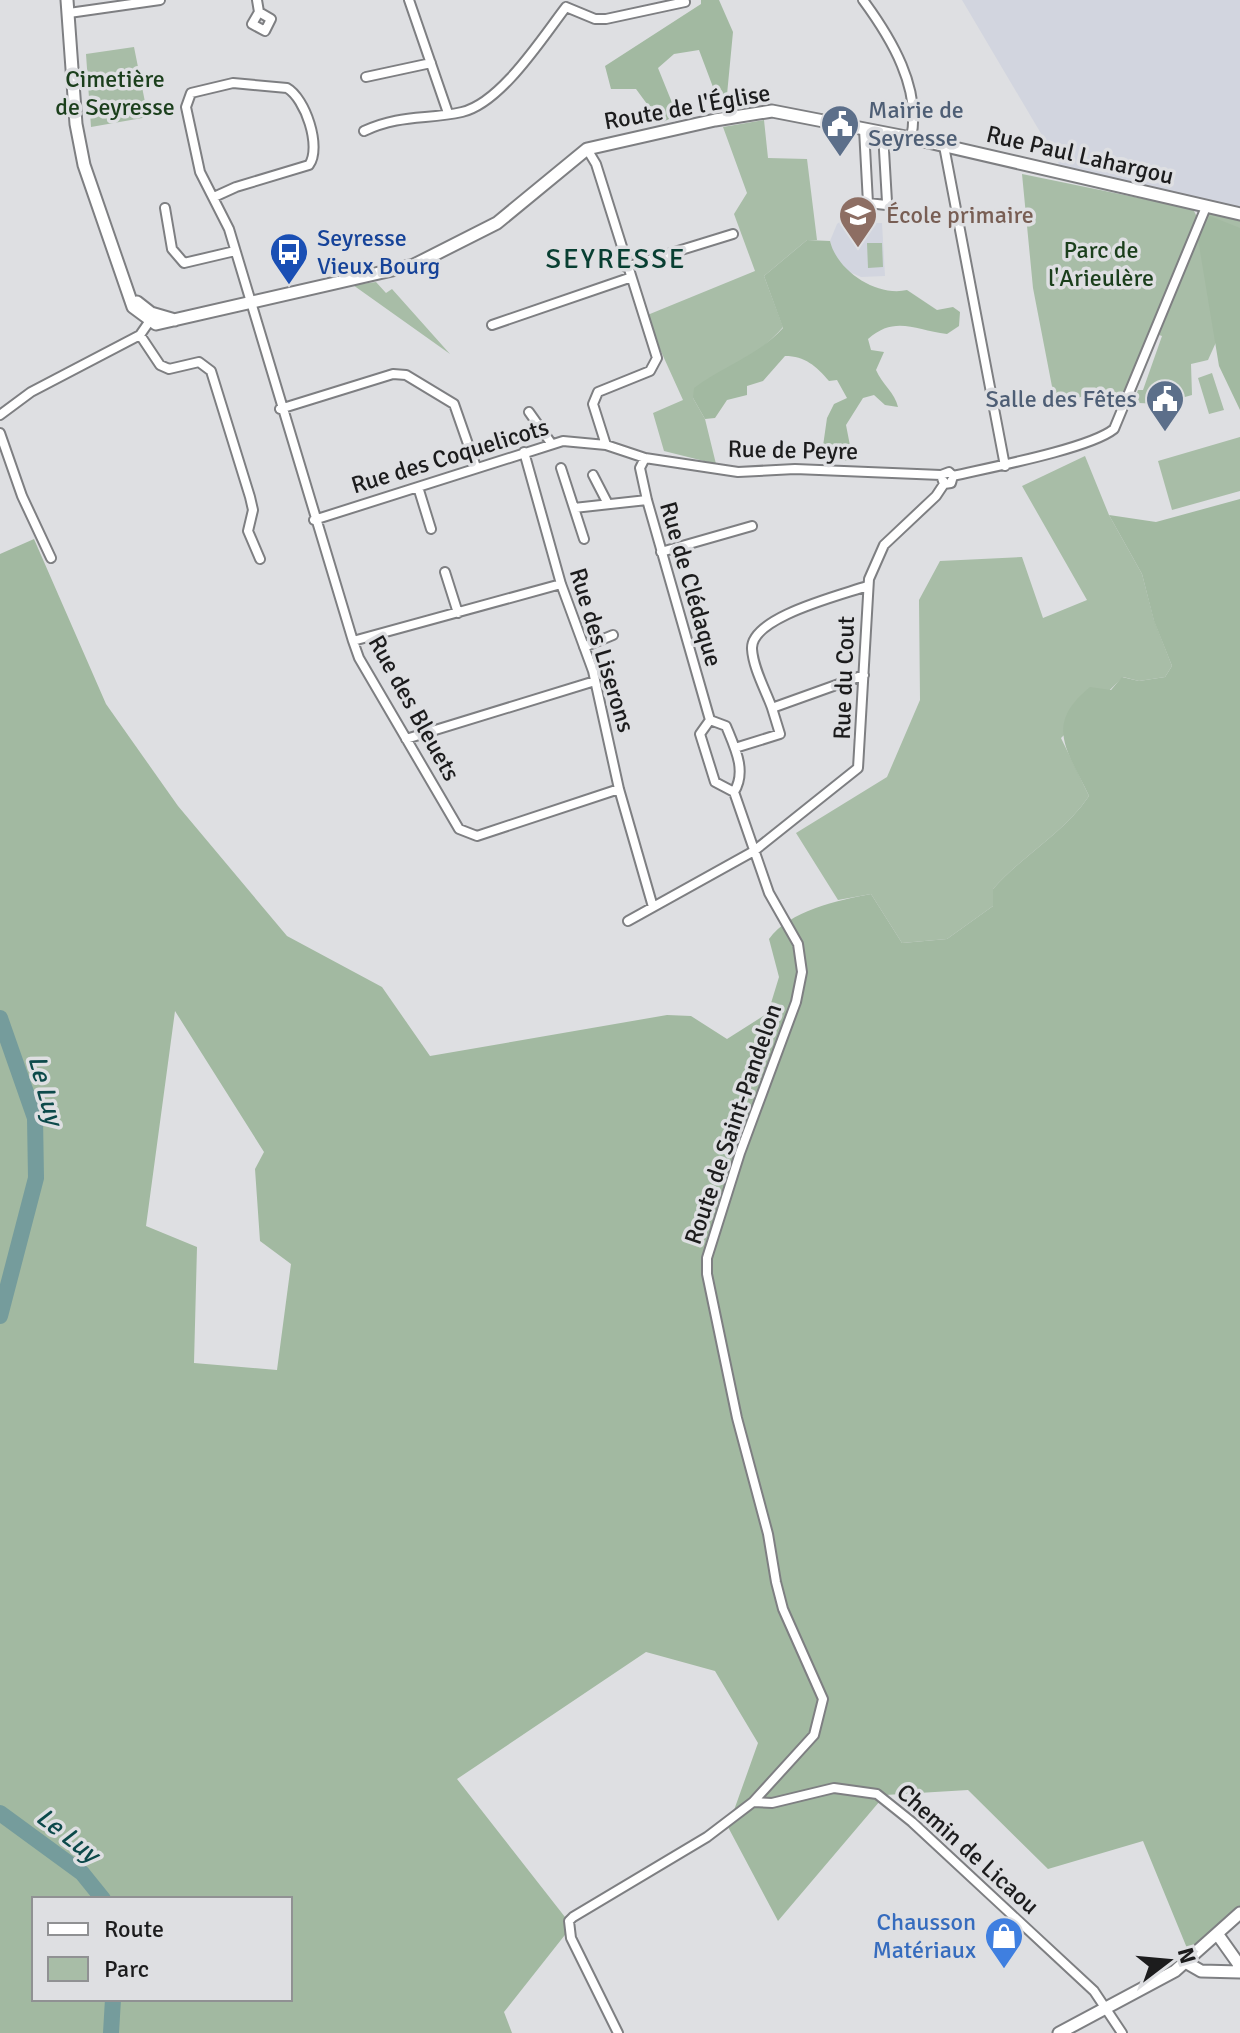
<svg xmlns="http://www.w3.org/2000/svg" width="1240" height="2033" font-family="Signika,sans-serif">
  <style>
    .built { fill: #d2d5df }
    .green { fill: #a8bda7 }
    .forest { fill: #a2b9a1; fill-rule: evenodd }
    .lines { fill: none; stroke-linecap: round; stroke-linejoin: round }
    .river { stroke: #759c9c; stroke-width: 16 }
    .street-casing { stroke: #7e7f82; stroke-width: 12 }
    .secondary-casing { stroke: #7e7f82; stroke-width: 15 }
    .street { stroke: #fff; stroke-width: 8 }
    .secondary { stroke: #fff; stroke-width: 11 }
    .labels { text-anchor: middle; stroke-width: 7; stroke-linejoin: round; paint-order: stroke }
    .park-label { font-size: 24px; fill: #1b3f1c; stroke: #dedfe2 }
    .street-label { font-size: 24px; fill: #1c1c1d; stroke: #dedfe2 }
    .service-label { font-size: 24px; fill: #4e5e75; stroke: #dedfe2; text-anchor: start }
    .education-label { font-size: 24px; fill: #785e54; stroke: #dedfe2; text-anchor: start }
    .transit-label { font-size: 24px; fill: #164399; stroke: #dedfe2; text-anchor: start }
    .shop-label { font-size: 24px; fill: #366cbe; stroke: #dedfe2; text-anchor: end }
    .water-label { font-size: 26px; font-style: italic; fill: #0c494a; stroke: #dedfe2 }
    .quarter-label { font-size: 28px; letter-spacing: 2px; fill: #083f32; stroke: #dedfe2 }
  </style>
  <rect width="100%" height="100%" fill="#dedfe2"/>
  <path class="built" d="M962,0H1240V208L1062,169Z
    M859,207L875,223H882L885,276L861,277L845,270L834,258L830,241L837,224Z"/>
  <path class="green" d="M134,47L148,117L91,127L86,54Z
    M764,120L768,158L807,159L817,240H807L764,276L783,327C761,353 721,377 693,398L705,419L716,464L664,451L653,413L683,400L645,316L755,271L734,214L747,193L723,127Z
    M1022,174L1193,209L1197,217L1123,396L1101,393L1055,402L1033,288Z
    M1208,212L1240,218V289L1208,360L1191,364L1192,395L1160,404L1139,403L1135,398L1138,390H1143L1162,336L1159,335Z
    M867,243H882L883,267L868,268Z
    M376,282L386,293L392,289L450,354L353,285Z
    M1212,373L1224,410L1209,414L1198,378Z
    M1240,437V491L1172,510L1158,461Z
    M1085,456L1109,515L1142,574L1154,620L1172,666L1165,677L1139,681L1123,677L1061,738L1089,796C1064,833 1023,855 993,889V906L947,939L902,943L871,894L838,900L796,833L887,777L920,700L919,600L940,561L1022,557L1043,618L1087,600L1022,486Z"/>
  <path class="forest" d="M701,0H719L733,32L726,105L719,103L699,50L674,54L658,68L677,115L661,123L636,89H611L605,66L701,4Z
    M1210,216L1240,228V410L1219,366L1198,239Z
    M807,240L830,241C837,271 877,297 907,290L937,310L953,307L960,312L959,326L947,334C915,330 895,315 868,339L871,350L884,352L876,370C882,384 895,393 898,407L885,405L874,395L863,398L846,425L853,461L821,460L827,418L834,404L847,398L837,380L829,381C816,366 805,356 785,356L763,381L747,386V395L727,400L715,418L705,419L693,398L694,388C723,366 759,355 783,328L764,276Z
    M1240,499V1906L1189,1953L1143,1841L1048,1869L968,1790L885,1795L778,1921L728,1827L758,1743L715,1671L646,1652L457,1779L572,1926L504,2012L512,2033H0V554L34,539L106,704L178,806L287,936L382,987L430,1056L667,1015L691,1016L727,1039L768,1013L779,977L769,939C789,911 838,900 871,894L902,943L947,939L993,906V889C1023,855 1064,833 1089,796C1068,751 1043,725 1090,687L1111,690L1122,677L1139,681L1165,677L1172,666L1154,621L1142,574L1109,515L1156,522ZM175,1011L264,1152L255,1169L260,1241L291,1264L277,1370L194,1363L197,1247L146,1226ZM34,1899H290V1999H34Z"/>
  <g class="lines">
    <path class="river" d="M0,1018L35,1118L36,1178L0,1316
      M0,1813L82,1873L103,1899
      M111,2033L113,1999"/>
    <g class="street-casing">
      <path id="street" d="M257,0L259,12L252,24L265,31L271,19L259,12
        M409,0L448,113
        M863,0C891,38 922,89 911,138
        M566,7L595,19H606L685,2
        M69,13L160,0
        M366,77L431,63
        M864,129L868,203L886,205L887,202L883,133
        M364,131C401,114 426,120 462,112C501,103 542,38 566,7
        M944,146L1005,466
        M587,149L596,164L657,358L650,371L598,392L593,404L606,445
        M214,197L236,187L309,165C322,147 305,98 287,88L233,83L191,93L186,107L200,172L229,229L353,641L359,658L459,829L477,836L619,789
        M165,208L172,249L184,263L235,251
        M626,267L733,234
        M492,325L629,278
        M140,335L160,365L169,369L199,362L211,371L250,497L253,510L248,531L260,559
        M280,409L393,374L406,375L454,404L476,467
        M529,412L551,443
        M0,415L31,392L140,335L149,322
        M0,433L22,496L51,558
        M524,452L561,584L593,671L619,789L653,907
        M645,458L640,468L647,500L710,720L700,734L715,782L734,792L769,893L798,944L802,972L796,1002L740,1153L707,1258V1274L737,1418L768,1534L776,1582L783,1609L823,1699L814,1735L753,1802
        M561,468L584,539
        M593,475L608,504
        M953,476C987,468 1089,449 1114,429L1206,207
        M418,487L431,529
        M574,508L647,500
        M314,520L563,441L606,445L645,458L738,472L795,469L941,475
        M661,552L752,526
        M445,572L458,613
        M353,641L561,584
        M584,647L613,635
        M772,708C766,691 753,668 752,649C750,617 842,595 867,586
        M710,720L726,726C735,748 747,771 734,792
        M406,739L595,681
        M735,748L780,734L772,708L864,675
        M628,921L754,851L858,768L869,579L884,545L936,496L944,484L951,483L953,476L949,472L941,475L944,484
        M618,2033L571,1938L569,1921L573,1917L707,1837L753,1802L772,1803L834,1788L877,1794L912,1822L1094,1991L1122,2033"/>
    </g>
    <g class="secondary-casing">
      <path id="secondary" d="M67,0L76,124L84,165L133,307L156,324L414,265L497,223L587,149L715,120L772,111L911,138L1240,214
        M137,302L151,313L175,320
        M1218,1935L1240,1966
        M1187,1963L1201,1971L1240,1972
        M1059,2033L1175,1971L1240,1913"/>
    </g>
    <use href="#street" class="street"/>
    <use href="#secondary" class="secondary"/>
  </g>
  <defs>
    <g id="civic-pin" transform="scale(2)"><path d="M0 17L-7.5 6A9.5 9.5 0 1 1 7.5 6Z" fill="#5c6f8a" stroke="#dedfe2"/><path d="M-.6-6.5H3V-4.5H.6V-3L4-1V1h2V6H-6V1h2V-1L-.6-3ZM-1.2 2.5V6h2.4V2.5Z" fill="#fff"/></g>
    <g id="school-pin" transform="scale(2)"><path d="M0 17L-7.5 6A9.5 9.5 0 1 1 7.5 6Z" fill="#8d6e63" stroke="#dedfe2"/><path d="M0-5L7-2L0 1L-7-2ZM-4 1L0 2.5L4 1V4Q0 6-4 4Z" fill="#fff"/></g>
    <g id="bus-pin" transform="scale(2)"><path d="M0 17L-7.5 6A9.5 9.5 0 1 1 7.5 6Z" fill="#1a4fb4" stroke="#dedfe2"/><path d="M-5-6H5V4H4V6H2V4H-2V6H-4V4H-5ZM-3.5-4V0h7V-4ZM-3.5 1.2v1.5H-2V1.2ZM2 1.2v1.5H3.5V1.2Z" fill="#fff"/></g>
    <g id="shop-pin" transform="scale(2)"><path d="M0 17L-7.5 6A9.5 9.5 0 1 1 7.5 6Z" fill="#3f7fe0" stroke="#dedfe2"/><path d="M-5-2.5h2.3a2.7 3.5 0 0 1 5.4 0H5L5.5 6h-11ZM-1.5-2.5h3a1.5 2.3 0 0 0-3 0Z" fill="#fff"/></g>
  </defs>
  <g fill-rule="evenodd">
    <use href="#civic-pin" x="840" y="124"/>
    <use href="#school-pin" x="858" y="215"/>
    <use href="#bus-pin" x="289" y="252"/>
    <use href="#civic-pin" x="1165" y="399"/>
    <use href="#shop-pin" x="1004" y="1936"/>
  </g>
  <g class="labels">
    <g class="park-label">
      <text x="115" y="87">Cimetière<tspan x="115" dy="28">de Seyresse</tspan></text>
      <text x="1101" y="258">Parc de<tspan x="1101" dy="28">l'Arieulère</tspan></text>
    </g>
    <g class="street-label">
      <text transform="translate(687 107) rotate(-10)" y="8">Route de l'Église</text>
      <text transform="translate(1080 155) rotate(13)" y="8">Rue Paul Lahargou</text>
      <text transform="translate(793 450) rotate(1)" y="8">Rue de Peyre</text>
      <text transform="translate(450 456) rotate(-17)" y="8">Rue des Coquelicots</text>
      <text transform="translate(691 584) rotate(74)" y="8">Rue de Clédaque</text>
      <text transform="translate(602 650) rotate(73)" y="8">Rue des Liserons</text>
      <text transform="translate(844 678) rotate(-88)" y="8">Rue du Cout</text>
      <text transform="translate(414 708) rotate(61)" y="8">Rue des Bleuets</text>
      <text transform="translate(733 1124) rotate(-71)" y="8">Route de Saint-Pandelon</text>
      <text transform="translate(968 1849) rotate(42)" y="8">Chemin de Licaou</text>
    </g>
    <g class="service-label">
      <text x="868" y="118">Mairie de<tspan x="868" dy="28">Seyresse</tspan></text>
      <text x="1137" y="407" text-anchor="end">Salle des Fêtes</text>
    </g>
    <g class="education-label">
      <text x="886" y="223">École primaire</text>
    </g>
    <g class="transit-label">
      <text x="317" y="246">Seyresse<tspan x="317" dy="28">Vieux Bourg</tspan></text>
    </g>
    <g class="shop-label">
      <text x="976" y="1930">Chausson<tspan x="976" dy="28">Matériaux</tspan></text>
    </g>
    <g class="water-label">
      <text transform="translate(46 1090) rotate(75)" y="9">Le Luy</text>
      <text transform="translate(68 1835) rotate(38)" y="9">Le Luy</text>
    </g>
    <g class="quarter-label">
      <text x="616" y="268">SEYRESSE</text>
    </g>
  </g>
  <rect x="32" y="1897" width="260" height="104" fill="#dedfe2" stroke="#909193" stroke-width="2"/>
  <rect x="48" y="1923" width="40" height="12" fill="#ffffff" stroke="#909193" stroke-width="2"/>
  <text x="104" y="1937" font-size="24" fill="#1c1c1d">Route</text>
  <rect x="48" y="1957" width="40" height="24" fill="#a8bda7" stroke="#909193" stroke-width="2"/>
  <text x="104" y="1977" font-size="24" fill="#1c1c1d">Parc</text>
  <g transform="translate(1168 1961) rotate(74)" stroke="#dedfe2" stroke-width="6" paint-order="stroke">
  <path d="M0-6L14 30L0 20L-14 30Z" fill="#1c1c1d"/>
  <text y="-12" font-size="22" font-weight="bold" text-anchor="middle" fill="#1c1c1d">N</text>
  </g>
</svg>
